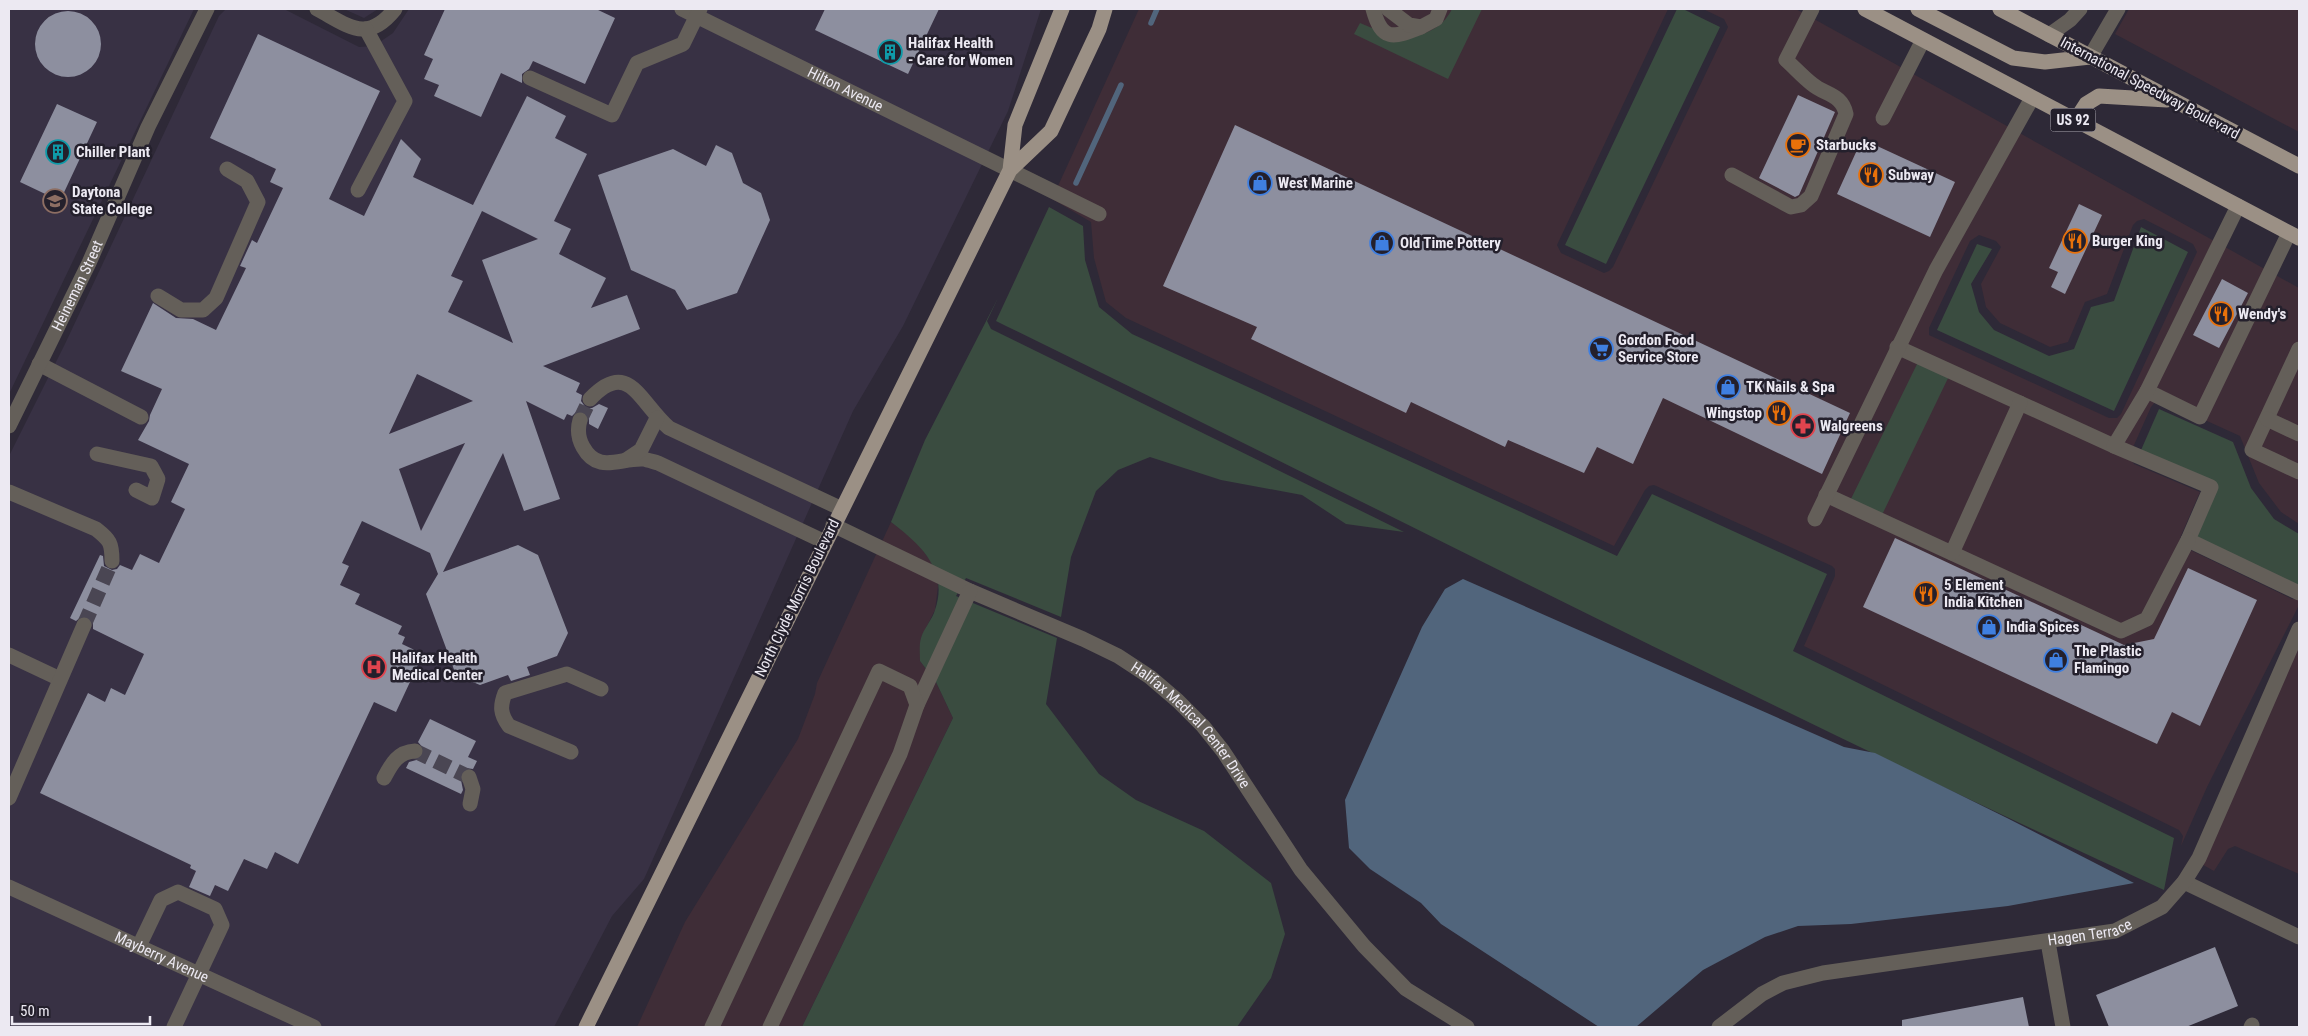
<svg xmlns="http://www.w3.org/2000/svg" width="2308" height="1036" font-family="'Roboto Condensed',sans-serif">
  <style>
    .commercial { fill: #3f2d37; fill-rule: evenodd }
    .built { fill: #383144 }
    .green { fill: #3a4c40 }
    .water { fill: #51657c }
    .lines { fill: none; stroke-linecap: round; stroke-linejoin: round }
    .stream { stroke: #51657c; stroke-width: 5.5 }
    .building { fill: #8d8f9f; fill-rule: evenodd }
    .minor-tunnel { stroke: #4a4653; stroke-width: 15; stroke-dasharray: 15 8; stroke-linecap: butt }
    .minor { stroke: #645f59; stroke-width: 15 }
    .major { stroke: #9b9085; stroke-width: 15 }
    .labels { text-anchor: middle; stroke-width: 5; stroke-linejoin: round; paint-order: stroke }
    .shield { fill: #24202c; stroke: #b0adb7; stroke-width: 1 }
    .shield-label { font-size: 14px; font-weight: bold; fill: #ece9f2 }
    .poi-label { font-size: 15px; font-weight: bold; fill: #ece9f2; stroke: #24202c; text-anchor: start }
    .street-label { font-size: 15px; fill: #ece9f2; stroke: #24202c }
  </style>
  <rect width="100%" height="100%" fill="#2e2937"/>
  <path class="commercial" d="M1139,9H1668L1557,245L1561,253L1604,273L1609,271L1613,267L1728,27L1724,19L1703,9H1796L2299,288V524L2281,512L2259,483L2240,436L2163,401L2155,402L2151,407L2130,454V459L2134,464L2200,492L2180,538L2182,546L2292,599H2299V605L2207,787L2181,846L2183,836L2179,830L1804,646L1835,576V569L1832,566L1654,485L1649,486L1645,490L1614,546L1126,318L1106,302L1094,258L1091,222L1052,199ZM2144,219L2193,244L2197,252L2121,414L2117,418H2109L1929,335V328L1970,241L1979,235L1996,241L2001,247L1981,284L1986,307L2000,323L2050,347L2068,342L2085,302L2107,294L2133,225L2137,221Z
    M2129,9H2299V132L2115,34Z
    M891,522L916,541L935,567L938,586L935,610L921,638L920,661L936,682L953,718L802,1027H637L685,922L798,739L815,694L817,683Z
    M2299,648V874L2235,846L2228,849L2214,871L2196,861L2221,803Z"/>
  <path class="built" d="M9,9H194L9,394Z
    M226,9H284L359,47L374,46L393,33L409,9H1041L1008,111L903,326L853,411L644,879L612,916L554,1027H9V456L65,344L219,16Z
    M344,9H378L364,18Z"/>
  <path class="green" d="M1452,9H1482L1448,79L1354,34L1360,23L1403,41C1424,33 1441,31 1452,9Z
    M1677,9H1683L1720,27L1606,264L1565,245Z
    M1049,207L1083,226L1085,260L1099,307L1132,334L1617,556L1652,494L1827,574L1793,651L2174,838L2164,890C1770,710 1385,511 996,321Z
    M2141,227L2188,252L2114,411L1937,330L1977,244L1992,249L1971,284L1979,312L1994,330L2049,356L2074,349L2091,307L2114,301Z
    M998,298L987,321L991,329L1404,532L1346,524L1302,495L1221,480L1150,457L1118,470L1096,491L1071,557L1061,617L966,578L956,596L1057,638L1046,704L1099,774L1136,800L1204,831L1271,883L1285,934L1271,978L1237,1027H802L953,718L936,682L920,661C920,654 919,644 921,638C924,628 932,620 935,610C949,570 920,544 891,522L925,440Z
    M1920,358L1951,372L1880,519L1848,505Z
    M2159,409L2233,442L2251,488L2274,519L2299,534V587L2188,540L2211,487L2138,457Z"/>
  <path class="water" d="M1463,579L1844,747L1875,753L2007,818L2134,883L2008,906L1851,924L1798,926L1765,937L1703,970L1636,1027H1599L1441,924L1421,903L1370,869L1349,848L1345,800L1422,627L1445,589Z"/>
  <g class="lines">
    <path class="stream" d="M1151,23L1157,9
      M1076,183L1121,85"/>
  </g>
  <path class="building" d="M445,9H596L615,18L585,84L533,61L529,69L522,74V83L501,73L481,117L434,96L439,85L424,79L433,59L424,55Z
    M825,9H939L908,74L815,30Z
    M35 44a33 33 0 1 1 66 0a33 33 0 1 1-66 0Z
    M258,34L380,91L329,199L364,216L401,139L421,159L413,177L473,205L527,96L566,116L555,138L587,154L554,221L571,229L559,254L606,278L591,308L627,295L640,329L543,366L580,383L576,392L582,395L581,401L586,408H592L599,404L608,408L598,429L589,424V417L583,411H577L572,416L567,414L564,420L526,401L560,499L524,511L503,453L443,572L518,545L538,555L568,633L557,656L527,667L530,675L511,681L508,675L480,685L456,675L426,594L438,574L430,553L362,521L342,563L349,566L340,585L360,594L355,604L402,626L398,634L405,637L402,644L423,654L396,712L374,702L298,864L275,852L267,869L244,859L228,891L215,885L210,896L189,887L196,871L190,868L191,865L40,793L88,693L105,702L111,688L125,695L144,654L93,629V623L88,617L82,616L76,621L70,618L100,555L103,556L104,566L112,570L117,569L120,565L132,570L140,554L159,563L185,509L171,502L189,464L138,440L149,421L150,415L162,389L121,371L153,303L176,318L193,319L216,330L246,268L240,266L252,240L257,243L283,188L270,182L276,169L210,138ZM482,211L538,239L482,260L513,343L448,312L463,281L451,276ZM417,374L473,401L389,434ZM465,443L421,531L399,469Z
    M1798,95L1835,112L1799,195L1795,197L1759,178Z
    M57,104L97,122L60,201L20,182Z
    M1235,125L1850,413L1822,474L1663,398L1633,464L1597,447L1584,473L1508,440L1505,447L1411,402L1406,413L1251,339L1257,327L1163,286Z
    M1862,139L1955,182L1930,237L1837,194Z
    M716,145L732,153L743,183L761,193L770,220L737,293L687,310L675,290L631,270L598,175L673,149L706,166Z
    M2079,204L2102,215L2065,294L2051,287L2058,272L2049,268Z
    M2222,279L2248,293L2219,348L2193,335Z
    M1895,538L2124,645L2154,639L2188,568L2257,600L2200,726L2172,712L2157,744L1863,607Z
    M430,719L476,741L468,757L477,761L473,769L466,768L460,775L463,790L461,794L406,768L409,762L420,759L423,755L424,749L418,742Z
    M2215,947L2238,1006L2186,1027H2109L2096,995Z
    M2023,997L2029,1027H1902V1020Z"/>
  <g class="lines">
    <path class="minor-tunnel" d="M580,420L590,399
      M84,625L112,561
      M415,751L469,777"/>
    <g class="minor">
      <path d="M317,9C349,26 367,44 395,9"/>
      <path id="s1" d="M682,9L1099,214"/>
      <path d="M1373,9C1382,42 1393,38 1421,27"/>
      <path d="M1388,9L1409,25L1421,27L1436,19L1440,9"/>
      <path d="M2049,35L2070,20L2080,9"/>
      <path d="M2090,57L2118,9"/>
      <path d="M530,78L612,115L637,63L683,44L700,9"/>
      <path d="M1883,118L1923,40"/>
      <path d="M1732,175L1791,207L1801,205L1811,196L1846,114C1842,94 1825,95 1812,84C1803,77 1795,68 1786,60L1812,9"/>
      <path d="M358,190L405,101L366,29"/>
      <path d="M158,296L181,310H203L216,298L258,202L247,181L227,169"/>
      <path d="M1897,347L2114,446L2211,487L2188,540L2299,593"/>
      <path d="M2299,349L2252,450L2299,472"/>
      <path d="M39,364L141,417"/>
      <path d="M2147,391L2200,417L2289,233"/>
      <path d="M590,399C629,358 639,402 669,428L842,509"/>
      <path d="M2267,419L2299,434"/>
      <path d="M580,420C577,430 578,438 583,447C598,474 619,458 643,459C648,460 654,462 658,463L825,542"/>
      <path id="s2" d="M9,426L89,263L148,127L207,9"/>
      <path d="M2114,446L2147,391L2238,206"/>
      <path d="M97,454L151,466L158,479L152,498L136,490"/>
      <path d="M626,460L641,450L657,418"/>
      <path d="M9,492L96,529C110,540 112,543 112,561"/>
      <path d="M1826,495L2121,631L2147,619L2188,540"/>
      <path d="M1815,519L1936,270L2032,98"/>
      <path id="s3" d="M833,525L970,591L1083,639L1118,656L1150,677L1178,701L1203,726L1223,751L1301,870L1364,946L1406,989L1467,1027"/>
      <path d="M1952,553L2020,403"/>
      <path d="M9,655L60,679"/>
      <path d="M917,705L970,591"/>
      <path d="M571,752L509,726C500,714 500,706 505,693L567,674L601,689"/>
      <path d="M469,777L473,789L470,804"/>
      <path d="M384,778C391,765 397,752 415,751"/>
      <path d="M9,798L84,625"/>
      <path d="M2184,882L2299,937"/>
      <path id="s4" d="M9,887L314,1027"/>
      <path d="M2048,942L2063,1027"/>
      <path d="M140,944L161,900L178,892L215,909L222,925L174,1027"/>
      <path d="M712,1027L879,671L910,686L917,705L900,754L770,1027"/>
      <path id="s5" d="M1719,1027L1762,994L1783,983L1823,973L2115,931L2162,907L2184,882L2199,858L2299,629"/>
      <path d="M2251,1027L2252,1025"/>
    </g>
    <path class="major" d="M1865,9L2299,238
      M1918,9L2013,58L2045,62L2090,57
      M2000,9L2299,166
      M2075,121L2086,104L2099,96L2167,100
      M1010,170L1051,131L1099,29L1105,9
      M586,1027L1010,170L1015,125L1062,9"/>
  </g>
  <defs>
    <g id="building-ring" transform="scale(1.25)"><circle r="9.5" fill="#24202c" stroke="#0f9aa8" stroke-width="1.5"/><path d="M-4-6H4V6H1V3H-1V6H-4ZM-2.5-4.3h1.7v1.8h-1.7ZM.8-4.3h1.7v1.8H.8ZM-2.5-1h1.7V.8h-1.7ZM.8-1h1.7V.8H.8Z" fill="#0f9aa8"/></g>
    <g id="cafe-ring" transform="scale(1.25)"><circle r="9.5" fill="#24202c" stroke="#e8710a" stroke-width="1.5"/><path d="M-5.5-4.5H6V0H3Q3 3.5 0 3.5H-2.5Q-5.5 3.5-5.5 0ZM3-3.2v2h1.7v-2ZM-6 4.5H4V6H-6Z" fill="#e8710a"/></g>
    <g id="restaurant-ring" transform="scale(1.25)"><circle r="9.5" fill="#24202c" stroke="#e8710a" stroke-width="1.5"/><path d="M-5-6h1v4h1v-4h1v4h1v-4h1v5L-1.5 .5V6h-2V.5L-5-1ZM5-6V6H3V1.5H1.5Q1.5-4 5-6Z" fill="#e8710a"/></g>
    <g id="shop-ring" transform="scale(1.25)"><circle r="9.5" fill="#24202c" stroke="#3f7fe0" stroke-width="1.5"/><path d="M-5-2.5h2.3a2.7 3.5 0 0 1 5.4 0H5L5.5 6h-11ZM-1.5-2.5h3a1.5 2.3 0 0 0-3 0Z" fill="#3f7fe0"/></g>
    <g id="university-ring" transform="scale(1.25)"><circle r="9.5" fill="#24202c" stroke="#8d6e63" stroke-width="1.5"/><path d="M0-5L7-2L0 1L-7-2ZM-4 1L0 2.5L4 1V4Q0 6-4 4Z" fill="#8d6e63"/></g>
    <g id="supermarket-ring" transform="scale(1.25)"><circle r="9.5" fill="#24202c" stroke="#3f7fe0" stroke-width="1.5"/><path d="M-6-5.5h2.5l.6 2H6L4.5 2H-2.5L-4.4-4H-6ZM-1.5 3.2a1.3 1.3 0 1 0 .1 0ZM3 3.2a1.3 1.3 0 1 0 .1 0Z" fill="#3f7fe0"/></g>
    <g id="pharmacy-ring" transform="scale(1.25)"><circle r="9.5" fill="#24202c" stroke="#e0444e" stroke-width="1.5"/><path d="M-2-6h4v4h4v4h-4v4h-4v-4h-4v-4h4Z" fill="#e0444e"/></g>
    <g id="hospital-ring" transform="scale(1.25)"><circle r="9.5" fill="#24202c" stroke="#e0444e" stroke-width="1.5"/><path d="M-5-5h3v3.5h4V-5h3V5h-3V1.5h-4V5h-3Z" fill="#e0444e"/></g>
  </defs>
  <g fill-rule="evenodd">
    <use href="#building-ring" x="890" y="52"/>
    <use href="#cafe-ring" x="1798" y="145"/>
    <use href="#building-ring" x="58" y="152"/>
    <use href="#restaurant-ring" x="1871" y="175"/>
    <use href="#shop-ring" x="1260" y="183"/>
    <use href="#university-ring" x="55" y="201"/>
    <use href="#restaurant-ring" x="2075" y="241"/>
    <use href="#shop-ring" x="1382" y="243"/>
    <use href="#restaurant-ring" x="2221" y="314"/>
    <use href="#supermarket-ring" x="1601" y="349"/>
    <use href="#shop-ring" x="1728" y="387"/>
    <use href="#restaurant-ring" x="1779" y="413"/>
    <use href="#pharmacy-ring" x="1803" y="426"/>
    <use href="#restaurant-ring" x="1926" y="594"/>
    <use href="#shop-ring" x="1989" y="627"/>
    <use href="#shop-ring" x="2056" y="660"/>
    <use href="#hospital-ring" x="374" y="667"/>
  </g>
  <g class="labels">
    <rect class="shield" x="2050.5" y="108.5" width="45" height="23" rx="4"/>
    <g class="shield-label">
      <text x="2073" y="125">US 92</text>
    </g>
    <g class="poi-label">
      <text x="908" y="48">Halifax Health<tspan x="908" dy="17">- Care for Women</tspan></text>
      <text x="1816" y="150">Starbucks</text>
      <text x="76" y="157">Chiller Plant</text>
      <text x="1888" y="180">Subway</text>
      <text x="1278" y="188">West Marine</text>
      <text x="72" y="197">Daytona<tspan x="72" dy="17">State College</tspan></text>
      <text x="2092" y="246">Burger King</text>
      <text x="1400" y="248">Old Time Pottery</text>
      <text x="2238" y="319">Wendy's</text>
      <text x="1618" y="345">Gordon Food<tspan x="1618" dy="17">Service Store</tspan></text>
      <text x="1746" y="392">TK Nails &amp; Spa</text>
      <text x="1762" y="418" text-anchor="end">Wingstop</text>
      <text x="1820" y="431">Walgreens</text>
      <text x="1944" y="590">5 Element<tspan x="1944" dy="17">India Kitchen</tspan></text>
      <text x="2006" y="632">India Spices</text>
      <text x="2074" y="656">The Plastic<tspan x="2074" dy="17">Flamingo</tspan></text>
      <text x="392" y="663">Halifax Health<tspan x="392" dy="17">Medical Center</tspan></text>
    </g>
    <g class="street-label">
      <text transform="translate(2150 88) rotate(28)" y="5">International Speedway Boulevard</text>
      <text dy="5" stroke="none"><textPath href="#s1" startOffset="182">Hilton Avenue</textPath></text>
      <text dy="5" stroke="none"><textPath href="#s2" startOffset="156">Heineman Street</textPath></text>
      <text transform="translate(797 598) rotate(-64)" y="5">North Clyde Morris Boulevard</text>
      <text dy="5" stroke="none"><textPath href="#s3" startOffset="415">Halifax Medical Center Drive</textPath></text>
      <text dy="5" stroke="none"><textPath href="#s5" startOffset="389">Hagen Terrace</textPath></text>
      <text dy="5" stroke="none"><textPath href="#s4" startOffset="168">Mayberry Avenue</textPath></text>
    </g>
  </g>
  <rect width="2308" height="1036" fill="none" stroke="#ece9f2" stroke-width="20"/>
  <path d="M12 1016v8h138v-8" fill="none" stroke="#ece9f2" stroke-width="2.5"/>
  <text x="20" y="1016" font-size="15" fill="#ece9f2" stroke="#24202c" stroke-width="4" paint-order="stroke">50 m</text>
</svg>
